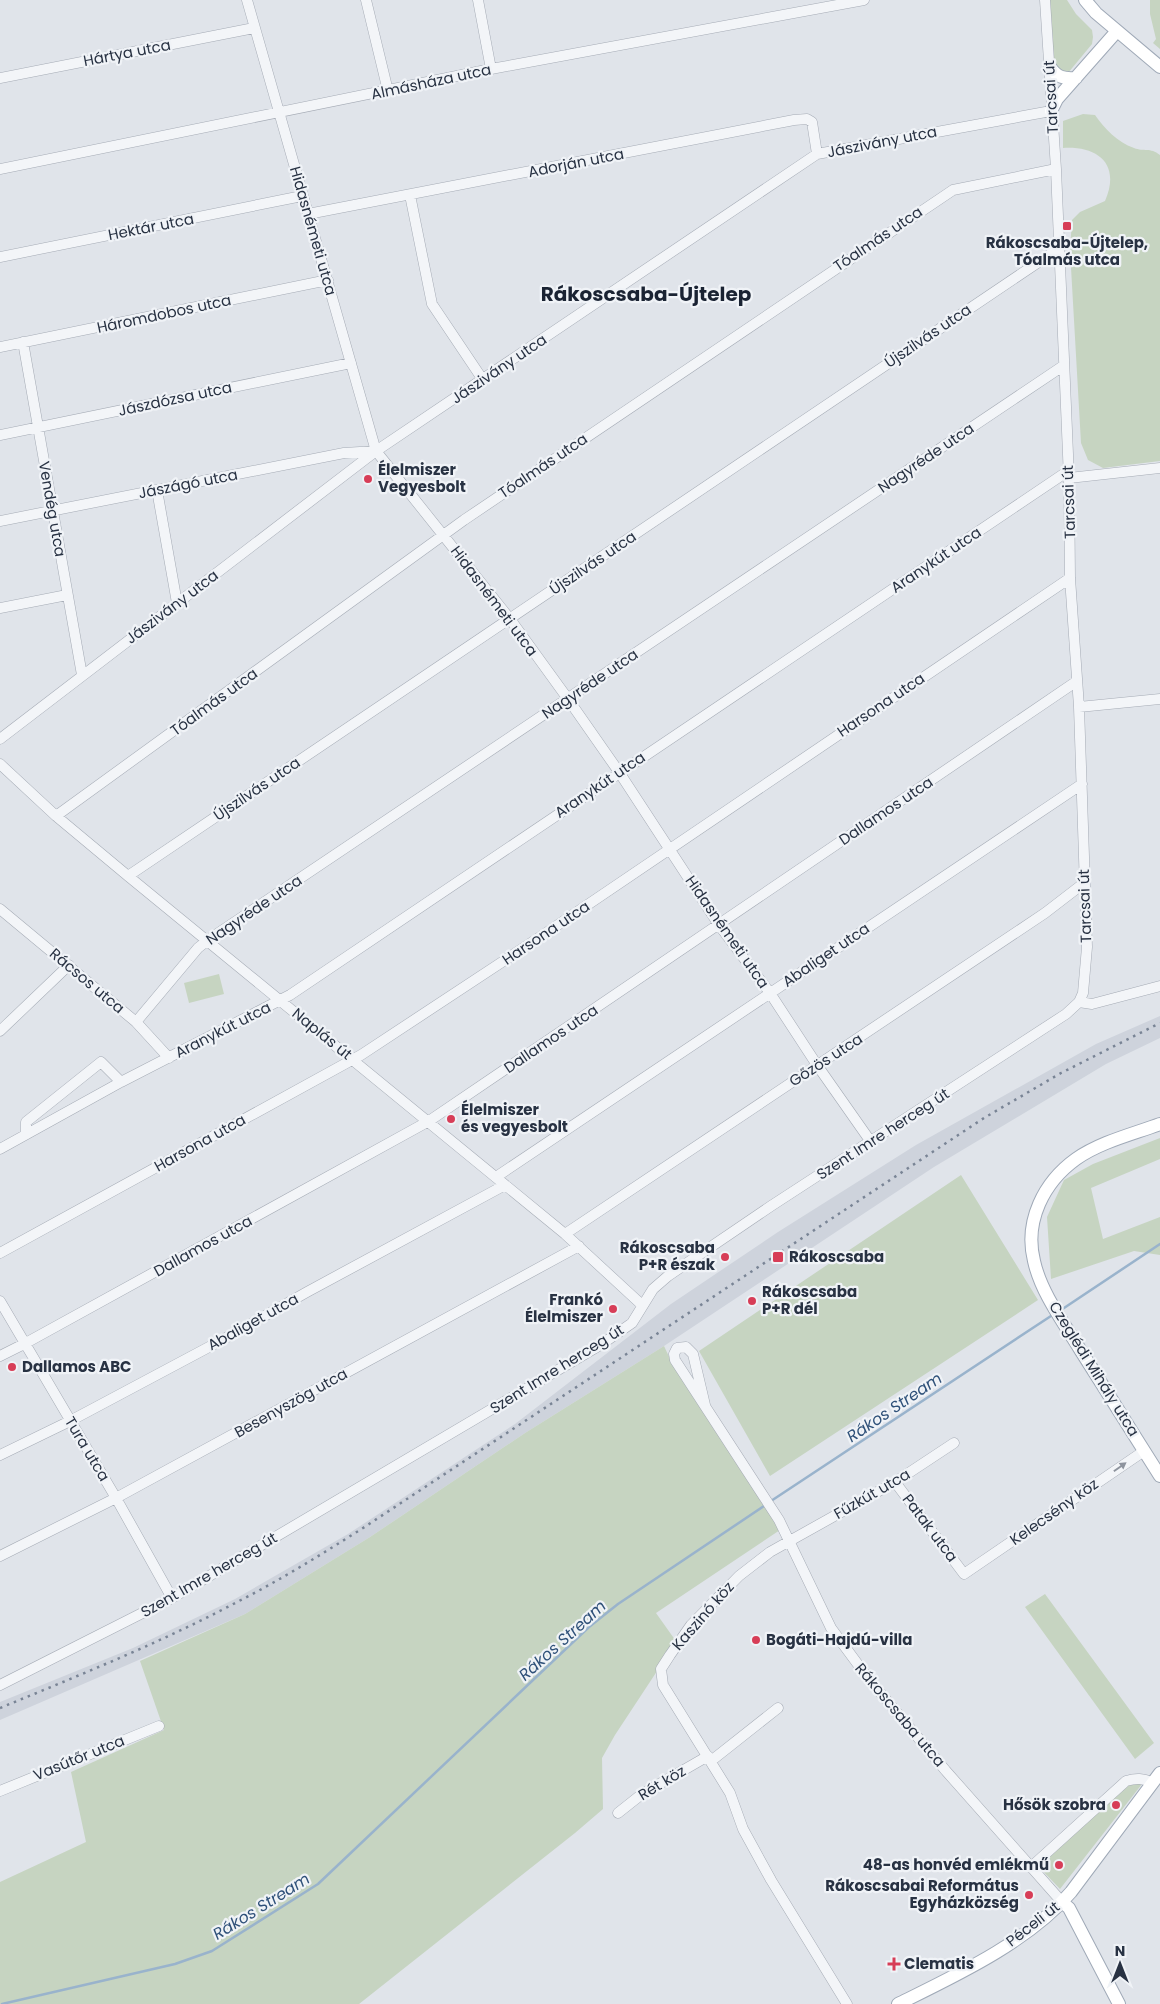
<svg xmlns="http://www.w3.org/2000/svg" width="1160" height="2004" font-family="Poppins,sans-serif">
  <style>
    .built { fill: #ced3dc }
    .green { fill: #c6d4c1 }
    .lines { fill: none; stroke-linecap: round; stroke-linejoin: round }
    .stream { stroke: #99b3cc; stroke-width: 2.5 }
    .minor-casing { stroke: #a5abb5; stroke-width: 11 }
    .major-casing { stroke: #9fa9b7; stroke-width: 14 }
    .minor { stroke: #f3f5f8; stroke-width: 10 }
    .major { stroke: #fff; stroke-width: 12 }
    .rail { stroke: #798495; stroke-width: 2.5; stroke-dasharray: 2.5 5; stroke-linecap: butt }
    .oneway { fill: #8e949e }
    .poi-dot { fill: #d73d57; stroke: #f0f3f7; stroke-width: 2 }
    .labels { text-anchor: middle; stroke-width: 4.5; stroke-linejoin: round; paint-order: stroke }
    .street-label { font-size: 15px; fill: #283243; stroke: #f0f3f7 }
    .poi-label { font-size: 15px; font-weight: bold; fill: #283243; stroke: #f0f3f7; text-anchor: start }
    .water-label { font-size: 16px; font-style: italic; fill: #2f5179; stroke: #f0f3f7 }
    .district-label { font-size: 20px; font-weight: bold; fill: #1a2333; stroke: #f0f3f7 }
  </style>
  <rect width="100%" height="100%" fill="#e0e4ea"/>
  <path class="built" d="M1160,1016V1038L1106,1064L934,1167L664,1346L525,1433L370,1537L245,1614L0,1720V1702L133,1648L235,1599L348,1534L515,1424L671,1304L778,1232L916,1145L1096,1044Z"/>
  <path class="green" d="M1048,0H1067L1076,14L1092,30L1093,37L1092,44L1068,73L1062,74L1051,63Z
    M1150,0H1160V49L1153,43L1156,39L1150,14Z
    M1083,114L1095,115C1105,129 1117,142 1134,148C1144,152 1150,147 1160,155V461L1103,468L1088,460L1081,443L1070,250L1072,220L1080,212L1105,201C1121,164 1098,146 1063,148V121Z
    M219,974L224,994L189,1003L184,983Z
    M1160,1138V1159L1091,1188L1103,1239L1160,1217V1255L1134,1251L1051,1279L1047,1217L1064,1180L1093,1164Z
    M961,1175L1038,1300L770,1476L699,1351Z
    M664,1346L672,1363L780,1530L656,1613L678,1644L667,1656L615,1735L602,1758L603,1809L575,1833L359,2004H0V1882L86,1842L71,1772L164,1730L140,1661L245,1614L370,1537L525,1433Z
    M1045,1594L1154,1743L1135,1759L1025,1607Z
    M1135,1782L1142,1784L1060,1889L1038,1866L1128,1784Z"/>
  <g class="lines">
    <path class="stream" d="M1061,1310L1160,1244
      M771,1501L1054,1314
      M2,2004L175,1964L212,1951L318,1884L589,1627L618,1604L767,1504"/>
    <g class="minor-casing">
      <path id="minor" d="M247,0L376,451L510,619L568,699L619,772L719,925L770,993L817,1065L871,1142
        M366,0L388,91
        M478,0L491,69
        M0,78L254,28
        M0,169L491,69L864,0
        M410,195L432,304L483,380
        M308,214L794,120L807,119L812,122L817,154
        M0,257L302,196
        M23,342L82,675
        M0,347L328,280
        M0,435L351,363
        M1069,478L1160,468
        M157,490L177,603
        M0,521L344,453L376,451
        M0,608L67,595
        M1079,707L1160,699
        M0,739L376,451L817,154L1051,111
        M0,764L56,816L128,876L565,1234L642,1305
        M56,816L464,520L953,190L1056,169
        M128,876L1058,249
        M0,909L136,1022L169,1058
        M1079,1002L1092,1004L1160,986
        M136,1022L198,948L208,940L1063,366
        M0,1031L69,965
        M26,1134V1122L101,1062L121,1082
        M0,1149L121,1082L290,995L1068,471
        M496,1177L1082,784
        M565,1234L1045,913L1084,883
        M0,1253L361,1055L543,935L1070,578
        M0,1301L116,1498L172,1598
        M0,1356L24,1344L429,1121L1077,681
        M705,1405L693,1354L686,1347L677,1348L674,1354L675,1360L779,1520L831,1628L868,1678L946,1771L1062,1902
        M0,1455L70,1421L224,1339L307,1292L505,1185
        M895,1482L964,1574L1144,1451
        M0,1556L116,1498L579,1246
        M0,1685L172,1598L602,1344L632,1323L653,1289L668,1276L771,1206L1066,1014L1079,1002L1083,993L1087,947L1079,707L1070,578L1069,478L1056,169L1045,0
        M711,1761L778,1708
        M0,1791L159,1726
        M618,1813L642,1794L708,1756
        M1031,1867L1126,1781C1136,1778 1143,1778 1153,1783
        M847,2004L771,1880L743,1829L730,1793L663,1685L661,1669L670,1655L691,1625L739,1576L770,1552L895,1482L954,1443"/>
    </g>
    <g class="major-casing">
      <path id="major" d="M1085,0L1096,13L1160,67
        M1050,67C1057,77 1063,79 1076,78
        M1051,111L1057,99L1117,31
        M1160,1124C1133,1134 1100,1142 1076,1159C1044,1182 1024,1221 1034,1261C1041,1293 1064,1323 1081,1351C1108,1393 1134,1435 1160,1476
        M1062,1902L1069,1908L1119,2004
        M898,2004C957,1975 1028,1942 1071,1892L1160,1773"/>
    </g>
    <use href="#minor" class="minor"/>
    <use href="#major" class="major"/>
    <path class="rail" d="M0,1708C80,1675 162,1642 239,1601C282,1579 322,1554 363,1528L984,1118L1061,1073L1160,1023"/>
  </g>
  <defs><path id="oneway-solid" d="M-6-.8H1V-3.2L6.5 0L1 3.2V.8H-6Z" transform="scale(1.25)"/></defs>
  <use class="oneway" href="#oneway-solid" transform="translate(1120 1467) rotate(-35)"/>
  <g class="poi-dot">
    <rect x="1062" y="221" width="10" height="10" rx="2.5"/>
    <circle cx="368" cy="479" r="5"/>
    <circle cx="451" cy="1119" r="5"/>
    <circle cx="725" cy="1257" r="5"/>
    <rect x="772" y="1251" width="12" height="12" rx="2.5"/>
    <circle cx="752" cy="1301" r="5"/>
    <circle cx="613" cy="1309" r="5"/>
    <circle cx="12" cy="1367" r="5"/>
    <circle cx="756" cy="1640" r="5"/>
    <circle cx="1116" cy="1805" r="5"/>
    <circle cx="1059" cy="1865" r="5"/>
    <circle cx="1029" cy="1895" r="5"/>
    <path d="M891.5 1956.5h5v5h5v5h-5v5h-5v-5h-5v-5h5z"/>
  </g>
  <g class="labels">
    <g class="street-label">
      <text transform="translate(127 53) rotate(-11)" y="5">Hártya utca</text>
      <text transform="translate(431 82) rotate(-12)" y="5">Almásháza utca</text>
      <text transform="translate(1051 97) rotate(-93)" y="5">Tarcsai út</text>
      <text transform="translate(882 142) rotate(-11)" y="5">Jászivány utca</text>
      <text transform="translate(576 163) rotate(-11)" y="5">Adorján utca</text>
      <text transform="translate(151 227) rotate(-11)" y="5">Hektár utca</text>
      <text transform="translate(313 231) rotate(74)" y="5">Hidasnémeti utca</text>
      <text transform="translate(878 239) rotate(-34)" y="5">Tóalmás utca</text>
      <text transform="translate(164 314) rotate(-12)" y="5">Háromdobos utca</text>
      <text transform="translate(928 336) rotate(-34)" y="5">Újszilvás utca</text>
      <text transform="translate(499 369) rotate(-34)" y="5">Jászivány utca</text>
      <text transform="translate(175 399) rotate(-12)" y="5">Jászdózsa utca</text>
      <text transform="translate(926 458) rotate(-34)" y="5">Nagyréde utca</text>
      <text transform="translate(543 466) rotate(-34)" y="5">Tóalmás utca</text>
      <text transform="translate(188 484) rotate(-11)" y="5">Jászágó utca</text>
      <text transform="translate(1069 502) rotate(-92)" y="5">Tarcsai út</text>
      <text transform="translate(52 509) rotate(80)" y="5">Vendég utca</text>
      <text transform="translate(936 560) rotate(-34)" y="5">Aranykút utca</text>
      <text transform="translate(593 563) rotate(-34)" y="5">Újszilvás utca</text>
      <text transform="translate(494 601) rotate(53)" y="5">Hidasnémeti utca</text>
      <text transform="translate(172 607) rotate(-37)" y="5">Jászivány utca</text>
      <text transform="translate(590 684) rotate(-34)" y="5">Nagyréde utca</text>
      <text transform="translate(214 702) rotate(-36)" y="5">Tóalmás utca</text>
      <text transform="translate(881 705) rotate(-34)" y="5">Harsona utca</text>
      <text transform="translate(600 785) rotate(-34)" y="5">Aranykút utca</text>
      <text transform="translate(257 789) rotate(-34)" y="5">Újszilvás utca</text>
      <text transform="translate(886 811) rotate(-34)" y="5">Dallamos utca</text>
      <text transform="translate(1085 906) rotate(-92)" y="5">Tarcsai út</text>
      <text transform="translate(254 910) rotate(-34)" y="5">Nagyréde utca</text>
      <text transform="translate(727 932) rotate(55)" y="5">Hidasnémeti utca</text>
      <text transform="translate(546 933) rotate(-34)" y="5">Harsona utca</text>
      <text transform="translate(826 955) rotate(-34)" y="5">Abaliget utca</text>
      <text transform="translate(87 981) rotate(40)" y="5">Rácsos utca</text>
      <text transform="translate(223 1030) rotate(-27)" y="5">Aranykút utca</text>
      <text transform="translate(322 1034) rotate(39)" y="5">Naplás út</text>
      <text transform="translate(551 1039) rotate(-34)" y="5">Dallamos utca</text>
      <text transform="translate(826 1060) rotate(-33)" y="5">Gőzös utca</text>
      <text transform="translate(883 1134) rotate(-33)" y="5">Szent Imre herceg út</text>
      <text transform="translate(200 1143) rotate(-29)" y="5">Harsona utca</text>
      <text transform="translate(203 1246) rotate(-29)" y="5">Dallamos utca</text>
      <text transform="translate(253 1322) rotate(-29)" y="5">Abaliget utca</text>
      <text transform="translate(557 1369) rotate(-32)" y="5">Szent Imre herceg út</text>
      <text transform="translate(1094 1369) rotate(58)" y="5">Czeglédi Mihály utca</text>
      <text transform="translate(291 1403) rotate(-29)" y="5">Besenyszög utca</text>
      <text transform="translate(87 1449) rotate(59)" y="5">Tura utca</text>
      <text transform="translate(872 1494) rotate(-30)" y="5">Fűzkút utca</text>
      <text transform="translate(1054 1512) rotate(-35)" y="5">Kelecsény köz</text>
      <text transform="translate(930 1528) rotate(53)" y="5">Patak utca</text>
      <text transform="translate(209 1575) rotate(-30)" y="5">Szent Imre herceg út</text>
      <text transform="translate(703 1616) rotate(-49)" y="5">Kaszinó köz</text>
      <text transform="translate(900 1715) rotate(50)" y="5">Rákoscsaba utca</text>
      <text transform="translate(79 1758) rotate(-22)" y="5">Vasútőr utca</text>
      <text transform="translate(662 1783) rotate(-31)" y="5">Rét köz</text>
      <text transform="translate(1033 1924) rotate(-38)" y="5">Péceli út</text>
    </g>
    <g class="poi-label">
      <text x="1067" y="248" text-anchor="middle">Rákoscsaba-Újtelep,<tspan x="1067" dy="17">Tóalmás utca</tspan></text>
      <text x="378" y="475">Élelmiszer<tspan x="378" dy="17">Vegyesbolt</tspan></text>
      <text x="461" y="1115">Élelmiszer<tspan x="461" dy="17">és vegyesbolt</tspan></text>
      <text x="715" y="1253" text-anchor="end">Rákoscsaba<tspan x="715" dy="17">P+R észak</tspan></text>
      <text x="789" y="1262">Rákoscsaba</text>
      <text x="762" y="1297">Rákoscsaba<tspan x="762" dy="17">P+R dél</tspan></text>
      <text x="603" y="1305" text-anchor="end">Frankó<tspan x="603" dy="17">Élelmiszer</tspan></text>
      <text x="22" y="1372">Dallamos ABC</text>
      <text x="766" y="1645">Bogáti-Hajdú-villa</text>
      <text x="1106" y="1810" text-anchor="end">Hősök szobra</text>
      <text x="1049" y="1870" text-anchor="end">48-as honvéd emlékmű</text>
      <text x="1019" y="1891" text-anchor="end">Rákoscsabai Református<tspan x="1019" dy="17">Egyházközség</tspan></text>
      <text x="904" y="1969">Clematis</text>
    </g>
    <g class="water-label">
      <text transform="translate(894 1407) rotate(-34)" y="6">Rákos Stream</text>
      <text transform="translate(562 1640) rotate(-42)" y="6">Rákos Stream</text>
      <text transform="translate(261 1906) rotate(-32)" y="6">Rákos Stream</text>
    </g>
    <g class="district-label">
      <text x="646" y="301">Rákoscsaba-Újtelep</text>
    </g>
  </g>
  <g transform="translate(1120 1964)" stroke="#f0f3f7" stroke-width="4" paint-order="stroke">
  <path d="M0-4L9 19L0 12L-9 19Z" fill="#283243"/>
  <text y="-8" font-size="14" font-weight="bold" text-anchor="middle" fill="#283243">N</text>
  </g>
</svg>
